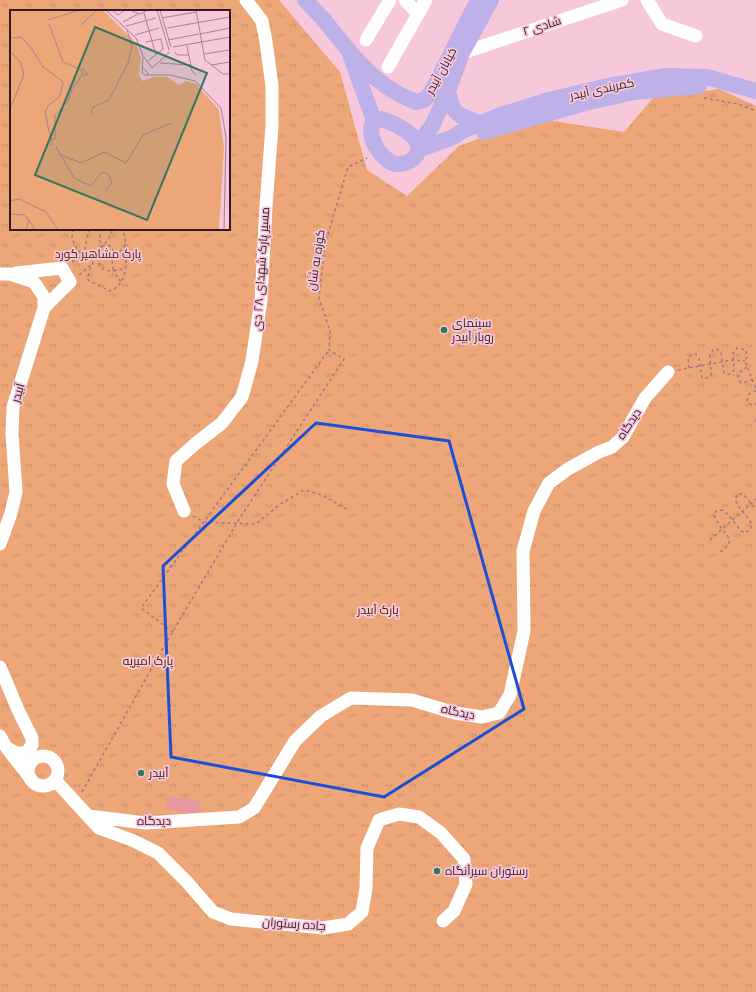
<svg xmlns="http://www.w3.org/2000/svg" width="756" height="992" font-family="'Fira Sans Condensed',Cairo,sans-serif">
  <style>
    .park { fill: url(#park-tufts); fill-rule: evenodd }
    .building { fill: #e4979e }
    .lines { fill: none; stroke-linecap: round; stroke-linejoin: round }
    .path { stroke: #9f7a88; stroke-width: 1.5; stroke-dasharray: 3 3; stroke-linecap: butt }
    .minor { stroke: #fff; stroke-width: 13 }
    .major { stroke: #beb0e8; stroke-width: 16 }
    .marked { fill: none; stroke: #1d4ed8; stroke-width: 3; stroke-linejoin: round }
    .poi-dot { fill: #357564; stroke: #f6c8d9; stroke-width: 1.5 }
    .labels { text-anchor: middle; stroke-width: 3.5; stroke-linejoin: round; paint-order: stroke }
    .street-label { font-size: 12px; fill: #361b26; stroke: #f6c8d9 }
    .park-label { font-size: 12px; fill: #4a2304; stroke: #f6c8d9 }
    .poi-label { font-size: 12px; fill: #361b26; stroke: #f6c8d9; text-anchor: start }
    .inset-road { fill: none; stroke: #a98391; stroke-width: 1 }
    .view { fill: #357564; fill-opacity: 0.15; stroke: #357564; stroke-width: 2 }
    .inset-edge { fill: none; stroke: #361b26; stroke-width: 2 }
  </style>
  <defs>
    <pattern id="park-tufts" width="24" height="20" patternUnits="userSpaceOnUse"><rect width="24" height="20" fill="#eca678"/><path d="M3 7l-1-3M5 7V3M7 7l1-3M15 17l-1-3M17 17v-4M19 17l1-3" fill="none" stroke="#cb8e68"/></pattern>
  </defs>
  <rect width="100%" height="100%" fill="#f6c8d9"/>
  <path class="park" d="M0,0H279L340,72L367,170L407,196L459,146L535,118L624,132L653,98L719,89L756,106V992H0ZM11,11H229V229H11Z"/>
  <path class="building" d="M167,796L200,801L199,814L166,809Z"/>
  <g class="lines">
    <path class="path" d="M704,98L738,104L756,111
      M73,229L72,239L78,251L88,256H96L98,253
      M89,229C87,246 80,248 92,262
      M105,244L110,236L113,229
      M102,246L108,245C115,249 113,252 112,259C112,262 113,266 113,269L111,271C97,271 95,255 102,246L99,239L102,229
      M114,253C128,252 127,239 122,229
      M92,256L93,263L89,271L88,280L110,291C129,284 126,260 126,244
      M72,262L84,255
      M113,269C115,275 119,277 121,283
      M114,271L119,269L125,270
      M79,275L92,264
      M747,367C741,371 734,375 741,383L746,382L756,378
      M689,368L688,358L691,355L696,354L699,358L702,378H707L711,375L710,355L713,350L717,349L721,353L724,373L726,374H730L734,370L733,353L737,348L746,350L747,357L745,361L756,389
      M678,370L732,360L745,361
      M756,391L749,394L747,401L749,404H756
      M756,419V422
      M193,516L204,522L256,524L279,505L304,490L322,495L348,510
      M710,540L756,499
      M720,552C733,543 731,540 722,529C719,525 716,520 714,515L716,511L722,510C732,516 735,526 744,533L750,530L752,525C748,515 738,509 735,499L738,494H743L756,509
      M173,632L141,608L329,350
      M82,792L166,643L240,518L344,359L329,350L330,331L319,298L325,244L348,167L367,158"/>
    <path class="minor" d="M405,0L418,14
      M647,0L662,24L696,36
      M366,40L390,0
      M462,53L622,0
      M388,67L426,0
      M16,273L62,268L70,282L44,308
      M0,274H10L34,282L44,297V308L13,407L12,433L16,492L11,513L0,544
      M184,511L173,484L176,461L195,444L222,423L242,397L252,361L261,300L266,206L272,126V86L266,42L262,21L246,0
      M0,667L19,712L32,738V745L26,753H16L6,747
      M0,736L6,747L31,779
      M28 771a15 15 0 1 1 30 0a15 15 0 1 1-30 0Z
      M55,780L99,828L134,841L158,853L187,882L213,912L231,919L323,928L348,924L362,912L366,888L367,848L379,820L399,814L419,817L441,833L464,859L466,884L454,911L443,921
      M88,816L146,823L239,817L254,808L295,741L321,716L351,698L412,700L455,713L482,717L499,713L510,695L524,631L523,551L534,511L549,483L568,469L599,452L612,447L623,437L645,398L668,372"/>
    <path class="major" d="M305,0L324,20L349,51L374,121
      M349,51C370,75 386,90 416,102L424,100L431,93L478,0
      M448,91C452,115 459,116 480,123
      M382,119C394,124 412,131 417,143C424,157 403,168 392,163C384,159 379,152 375,145C371,137 369,129 374,121Z
      M484,132L585,103L634,92L699,86
      M418,144L432,126L448,91L462,53L491,0
      M418,150L453,137L464,130L501,115L549,100L608,86L666,76L707,77L756,91"/>
  </g>
  <path class="marked" d="M316,423L449,441L524,709L384,797L171,757L163,566Z"/>
  <g class="poi-dot">
    <circle cx="444" cy="330" r="4"/>
    <circle cx="141" cy="773" r="4"/>
    <circle cx="437" cy="871" r="4"/>
  </g>
  <g class="labels">
    <g class="street-label">
      <text transform="translate(542 26) rotate(-18)" y="4">شادی ۲</text>
      <text transform="translate(441 71) rotate(-61)" y="4">خیابان آبیدر</text>
      <text transform="translate(602 89) rotate(-12)" y="4">کمربندی آبیدر</text>
      <text transform="translate(316 260) rotate(-81)" y="4">کوزه به شان</text>
      <text transform="translate(261 269) rotate(-86)" y="4">مسیر پارک شهدای ۲۸ دی</text>
      <text transform="translate(18 393) rotate(-73)" y="4">آبیدر</text>
      <text transform="translate(629 424) rotate(-57)" y="4">دیدگاه</text>
      <text transform="translate(458 712) rotate(12)" y="4">دیدگاه</text>
      <text x="154" y="825">دیدگاه</text>
      <text transform="translate(294 924) rotate(4)" y="4">جاده رستوران</text>
    </g>
    <g class="park-label">
      <text x="98" y="258">پارک مشاهیر کورد</text>
      <text x="378" y="614">پارک آبیدر</text>
      <text x="148" y="665">پارک امیریه</text>
    </g>
    <g class="poi-label">
      <text x="452" y="327">سینمای<tspan x="452" dy="14">روباز آبیدر</tspan></text>
      <text x="149" y="777">آبیدر</text>
      <text x="445" y="875">رستوران سیرآنگاه</text>
    </g>
  </g>
  <g transform="translate(10 10)">
    <rect width="220" height="220" fill="#f6c8d9"/>
    <path d="M0,0H93L126,33L131,49L129,65L133,71L144,67H157L169,75L176,71L186,74L209,100L214,137L209,220H0Z" fill="#eca678"/>
    <path d="M71,5L69,17L79,25L71,43L70,53L56,45L42,15Z" fill="#eca678"/>
    <path class="inset-road" d="M96,0L126,28L133,46L132,63L137,66L138,63L133,58M102,0L108,5L115,0M120,0L130,4L138,0M147,0L159,40M150,0L161,37M186,0L195,50L213,64H220M134,3L146,45M152,8L186,2M38,10L70,0M113,12L128,4M39,14L53,52L70,59L73,64L62,79L58,91L45,105V129H41M71,15L87,0M116,16L146,8M157,18L220,7M190,24L220,18M125,25L149,18M0,28L11,27L22,39L33,57L53,72L50,86L38,96L35,102L42,135M158,30L189,24M136,32L151,29L153,39L138,51M177,36L182,61L186,65M163,37L220,27M0,41L10,52L14,65L0,99M165,42L167,45H179M194,44L220,40M134,47L142,58L160,42M150,53L181,55M201,55L220,52M72,59L78,64L73,66M138,65H160L185,71L211,98L216,127L214,220M81,104L83,97L97,91L101,86L118,53L122,36L117,20M46,137L64,168L81,176L92,162L98,164L102,173L95,181M49,144L71,153L95,142L116,153L133,125L162,113M0,191L9,189L36,202L48,220M0,204L14,205L19,210M16,220L19,210L25,220"/>
    <path class="view" d="M85,17L197,63L137,210L25,165Z"/>
    <rect width="220" height="220" class="inset-edge"/>
  </g>
</svg>
